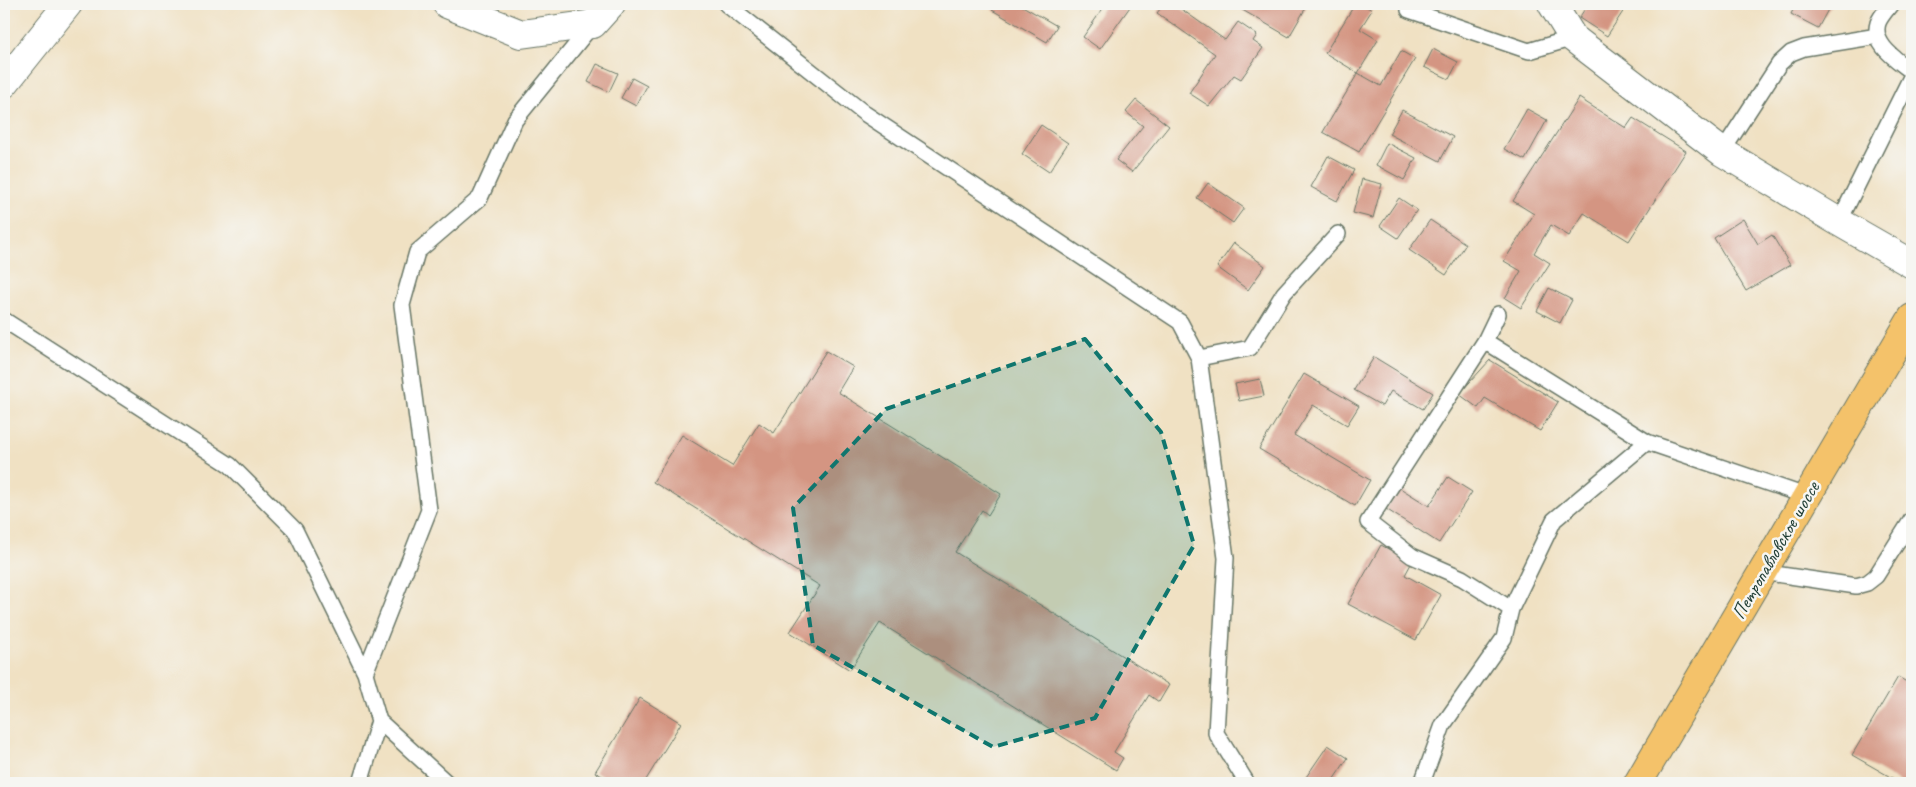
<svg xmlns="http://www.w3.org/2000/svg" width="1916" height="787" font-family="Caveat,sans-serif">
  <style>
    .building { fill: #d49582 }
    .lines { fill: none; stroke-linecap: round; stroke-linejoin: round }
    .lane-casing { stroke: #687666; stroke-width: 18 }
    .street-casing { stroke: #687666; stroke-width: 30 }
    .primary-casing { stroke: #687666; stroke-width: 30 }
    .lane { stroke: #fff; stroke-width: 15 }
    .street { stroke: #fff; stroke-width: 28 }
    .primary { stroke: #f4c26a; stroke-width: 28 }
    .marked { fill: #0f766e; fill-opacity: 0.2; stroke: #0f766e; stroke-width: 4; stroke-dasharray: 10 6; stroke-linejoin: round }
    .labels { text-anchor: middle; stroke-width: 5; stroke-linejoin: round; paint-order: stroke }
    .street-label { font-size: 20px; fill: #1f3d34; stroke: #f6f6f2 }
  </style>
  <rect width="100%" height="100%" fill="#f6f6f2"/>
  <filter id="ink" filterUnits="userSpaceOnUse"><feTurbulence type="fractalNoise" baseFrequency=".02" numOctaves="2"/><feDisplacementMap in="SourceGraphic" scale="10" xChannelSelector="R" yChannelSelector="G"/><feConvolveMatrix kernelMatrix="1 2 1 2 8 2 1 2 1" color-interpolation-filters="sRGB"/></filter>
  <filter id="wash" filterUnits="userSpaceOnUse"><feTurbulence type="fractalNoise" baseFrequency=".0096" numOctaves="4" result="noise"/><feDisplacementMap in="SourceGraphic" scale="20" xChannelSelector="R" yChannelSelector="G"/><feGaussianBlur stdDeviation="1.12" result="paint"/><feColorMatrix in="noise" values="0 0 0 0 0 0 0 0 0 0 0 0 0 0 0 0 0 1.4 0 .05"/><feComposite in="paint" operator="in"/></filter>
  <g filter="url(#wash)">
    <rect width="100%" height="100%" fill="#f0e1c3"/>
    <g id="blocks">
      <path class="building" d="M996,4H1019L1057,26L1047,42L992,10Z
        M1106,4H1132L1100,49L1083,37Z
        M1164,4H1174L1225,40L1238,22L1257,35L1253,41L1263,48L1241,79L1234,75L1209,106L1189,93L1215,54L1157,13Z
        M1232,4H1308L1289,37Z
        M1355,4H1362L1372,10L1360,29L1378,40L1358,73L1325,53Z
        M1418,4H1434L1430,10Z
        M1588,4H1628L1607,36L1579,18Z
        M1796,4H1831L1818,28L1791,14Z
        M1433,49L1458,62L1449,79L1424,67Z
        M1401,51L1415,59L1359,152L1323,132L1358,73L1381,86Z
        M597,64L618,73L609,92L588,82Z
        M632,78L647,86L636,106L621,98Z
        M1579,98L1626,128L1633,118L1686,151L1629,241L1584,213L1569,236L1551,225L1534,253L1550,263L1521,308L1505,298L1521,271L1504,261L1534,214L1513,201Z
        M1136,100L1169,126L1132,172L1116,160L1143,126L1126,112Z
        M1527,109L1547,120L1525,160L1504,149Z
        M1402,110L1453,137L1440,161L1389,134Z
        M1041,125L1068,143L1049,172L1022,154Z
        M1387,143L1416,158L1404,180L1376,165Z
        M1328,156L1354,170L1337,201L1311,187Z
        M1362,179L1382,184L1373,218L1353,213Z
        M1208,183L1244,208L1233,223L1197,198Z
        M1399,198L1417,210L1398,238L1380,226Z
        M1743,219L1758,244L1772,235L1790,265L1746,291L1714,238Z
        M1430,220L1466,244L1446,275L1409,250Z
        M1234,243L1265,266L1248,290L1217,267Z
        M1549,288L1572,300L1560,323L1537,311Z
        M826,351L853,367L838,392L1001,494L988,515L982,510L955,552L1169,685L1159,702L1149,695L1114,752L1123,758L1116,770L880,623L850,670L790,632L820,586L653,482L682,435L732,466L759,423L774,433Z
        M1374,357L1433,393L1423,409L1391,391L1382,406L1354,390Z
        M1490,360L1558,402L1540,431L1485,398L1478,408L1459,394Z
        M1304,374L1359,406L1347,425L1313,405L1294,435L1370,480L1355,506L1259,449Z
        M1260,379L1264,396L1239,401L1235,384Z
        M1448,477L1472,492L1439,543L1386,509L1400,488L1429,506Z
        M1381,545L1412,562L1405,575L1441,595L1416,640L1348,604Z
        M1898,677L1912,685V775L1907,783H1901L1852,755Z
        M640,698L681,723L644,783H614L595,772Z
        M1328,745L1348,758L1331,783H1302Z"/>
    </g>
  </g>
  <g filter="url(#ink)">
    <use href="#blocks" fill-opacity="0" stroke="#687666" stroke-width="1"/>
    <g class="lines">
      <g class="lane-casing">
        <path id="lane" d="M726,4L864,113L1180,322L1199,358L1226,558L1216,733L1247,783
          M1891,4C1887,9 1880,17 1878,23C1871,45 1899,61 1912,72
          M1409,10L1529,51L1573,38
          M1722,152L1779,64L1791,53L1804,48L1878,36
          M1839,222L1912,75
          M1498,314L1485,341L1368,522L1412,556L1462,578L1511,609
          M4,320L230,465L295,530L365,673
          M1485,341L1647,442L1806,496
          M1199,358L1250,348L1284,293L1338,234
          M1762,572L1856,586L1867,583L1876,576L1912,519
          M360,783L379,721
          M447,783L379,721L365,673L429,510L402,305L417,252L480,198L515,120L592,25
          M1422,783L1443,725L1504,638L1511,609L1554,520L1647,442"/>
      </g>
      <g class="street-casing">
        <path id="street" d="M447,4L521,34L593,24L611,4
          M1552,4L1573,38L1722,152L1839,222L1912,264
          M4,84L68,4"/>
      </g>
      <g class="primary-casing">
        <path id="primary" d="M1638,783L1912,318"/>
      </g>
      <use href="#lane" class="lane"/>
      <use href="#street" class="street"/>
      <use href="#primary" class="primary"/>
    </g>
  </g>
  <path class="marked" d="M1085,339L1161,432L1194,545L1095,718L993,747L813,645L793,508L886,409Z"/>
  <g class="labels">
    <g class="street-label">
      <text transform="translate(1775 550) rotate(-60)" y="7">Петропавловское шоссе</text>
    </g>
  </g>
  <rect width="1916" height="787" fill="none" stroke="#f6f6f2" stroke-width="20"/>
</svg>
